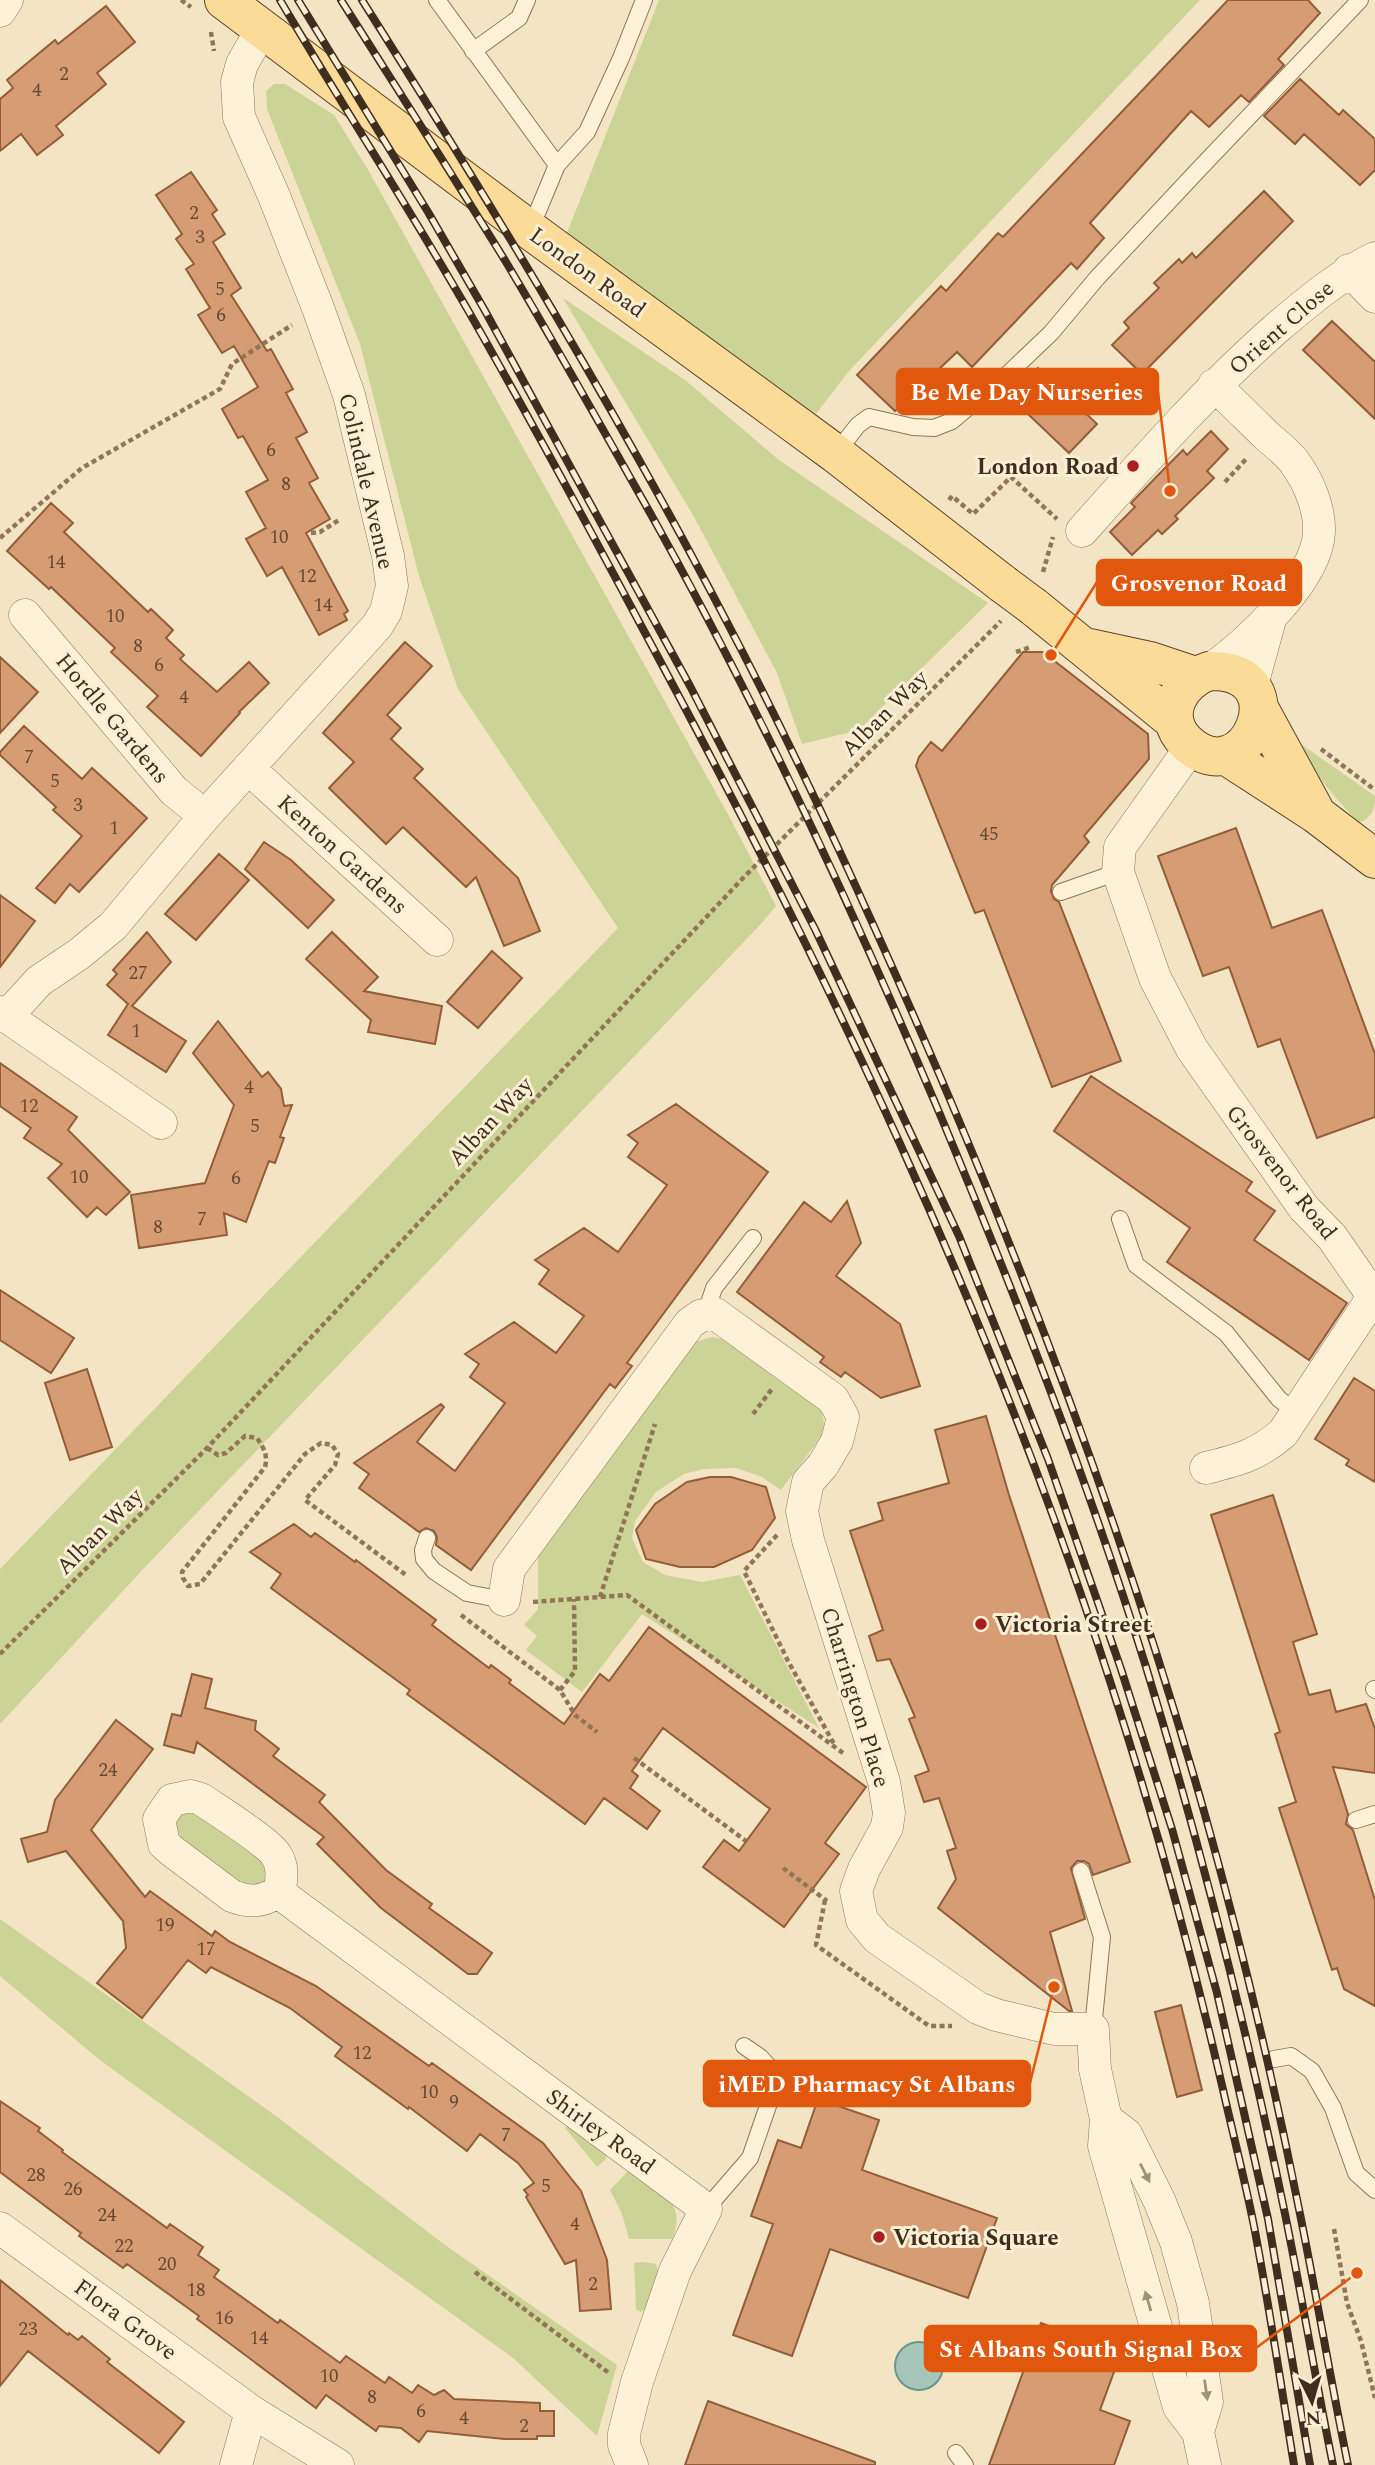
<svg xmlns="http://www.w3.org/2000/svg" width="1375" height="2465" font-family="Spectral,serif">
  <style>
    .green { fill: #ccd396 }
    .water { fill: #a6c6bc; stroke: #6b968b; stroke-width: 2 }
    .building { fill: #d69d75; stroke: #935d3a; stroke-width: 2 }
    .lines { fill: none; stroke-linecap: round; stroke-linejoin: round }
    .service-casing { stroke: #907657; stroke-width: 18 }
    .minor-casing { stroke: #907657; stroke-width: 33 }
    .primary-casing { stroke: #5e432c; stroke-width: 40 }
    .path { stroke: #907657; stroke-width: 4.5; stroke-dasharray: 5 3.5; stroke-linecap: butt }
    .service { stroke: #fdf2d8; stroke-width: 16 }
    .minor { stroke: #fdf2d8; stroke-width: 32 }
    .primary { stroke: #fadb97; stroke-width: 38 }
    .rail-casing { stroke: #3f2d1d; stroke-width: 8 }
    .rail { stroke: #faefd4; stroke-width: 5; stroke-dasharray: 16; stroke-linecap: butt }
    .primary-bridge-casing { stroke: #5e432c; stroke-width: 40; stroke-linecap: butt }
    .primary-bridge { stroke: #fadb97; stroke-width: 38 }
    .oneway { fill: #9e907a }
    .poi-dot { fill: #a72021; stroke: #faefd4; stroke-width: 2.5 }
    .labels { text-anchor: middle; stroke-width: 6; stroke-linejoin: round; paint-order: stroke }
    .number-label { font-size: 19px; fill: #654933 }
    .street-label { font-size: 23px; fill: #3f2d1d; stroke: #faefd4 }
    .poi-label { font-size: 23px; font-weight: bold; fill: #3f2d1d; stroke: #faefd4; text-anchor: start }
    .leader { fill: none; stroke: #e0570d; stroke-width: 2.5 }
    .callout-dot { fill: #e0570d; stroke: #faefd4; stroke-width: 2.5 }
    .callout { fill: #e0570d; stroke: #e0570d; stroke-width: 2.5 }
    .callout-label { font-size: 24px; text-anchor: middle; font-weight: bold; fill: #fff }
  </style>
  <rect width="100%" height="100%" fill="#f3e5c3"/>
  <path class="green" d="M659,0H1200L849,371L812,419L565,238Z
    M274,84H285L334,115L367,168L730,818L776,906L760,925L146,1566L0,1724V1569L618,928L458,689L419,576L360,344L267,109L266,91Z
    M563,298L685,380L779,460L988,603L859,730L802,744L777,673L693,515Z
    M1291,737L1375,796C1375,810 1371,818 1359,823C1333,796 1311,769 1291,737Z
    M713,1337L728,1340L821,1409L824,1423L823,1434L781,1490L762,1477L736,1468L703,1469L684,1474L656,1492L635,1521L632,1538L643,1562L665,1575L702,1582L740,1575L819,1728L642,1614L582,1692L526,1650L537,1636L524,1625L538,1609V1551L694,1342Z
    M192,1809L266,1858L268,1880L249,1892L178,1845L172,1825L179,1813Z
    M0,1919L276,2116L445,2245L617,2365L597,2436L513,2358L101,2061L0,1976Z
    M569,2124L606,2152V2159L597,2167L565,2128Z
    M629,2170C656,2190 689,2200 672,2239H629L622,2214L610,2190Z
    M643,2262L656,2264L658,2270L646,2309L641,2312L636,2310L634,2263Z"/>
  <path class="water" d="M895 2366a24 24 0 1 1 48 0a24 24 0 1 1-48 0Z"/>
  <path class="building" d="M1228,0H1308L1320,13L1278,59L1284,65L1249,102L1241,95L1209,127L1191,111L1090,223L1104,238L1077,269L1071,263L972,367L957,352L895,411L857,375L941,286L946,291L998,233L1003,237Z
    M106,6L135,42L97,73L106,84L56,126L63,135L37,155L21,134L0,151V99L13,88L7,80L55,40L58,44Z
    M1300,79L1339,115L1343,110L1375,139V170L1360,185L1304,134L1295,144L1264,116Z
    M191,172L217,210L212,214L225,234L213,242L241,288L231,295L267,351L271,349L293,389L286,393L307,432L296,438L318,478L309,483L330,519L306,533L348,611L344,614L347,620L319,635L282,567L267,576L246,539L266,528L246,492L268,480L243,436L238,438L222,409L258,387L234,346L222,353L198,315L210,308L186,269L194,264L176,239L182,234L156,195Z
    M1264,191L1293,221L1142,374L1112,345L1129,328L1124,322L1159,288L1154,283L1179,259L1182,263L1192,253L1196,258Z
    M1332,321L1375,362V419L1303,350Z
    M1038,368L1097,424L1069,453L1010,397Z
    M1211,431L1228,449L1207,471L1214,478L1175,516L1178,519L1162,534L1158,530L1132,555L1110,532L1135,507L1131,503L1167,466L1183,450L1187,455Z
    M51,503L73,523L64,532L148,612L151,609L173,630L166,638L184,655L180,659L217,692L249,662L269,683L239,712L240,713L201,756L147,707L158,696L111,652L115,648L51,587L49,589L7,551Z
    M405,642L432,666L387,715L401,728L391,739L423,769L414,778L518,878L540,931L504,946L476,877L466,887L403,827L386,844L329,788L354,762L323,733Z
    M1023,652H1043L1148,734L1149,759L1084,836L1089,842L1052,885L1051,891L1054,899L1059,902L1121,1061L1052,1087L984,910L975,913L916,766L919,757L931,742L942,751Z
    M0,657L38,692L0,733Z
    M24,726L82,779L92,768L147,818L79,892L70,884L55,903L36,888L82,836L53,810L56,807L0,755V752Z
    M1236,828L1272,928L1322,910L1375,1054V1117L1317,1138L1280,1039L1258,1047L1229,967L1203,976L1158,856Z
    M264,842L291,860L334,900L308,928L245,869Z
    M219,854L249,880L196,940L165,914Z
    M0,895L35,921L0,967Z
    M147,932L171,962L132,1006L186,1041L166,1072L108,1035L128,1004L107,985L117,974L113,970Z
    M332,932L378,977L364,991L442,1006L435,1044L368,1032L371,1020L306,959Z
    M492,951L522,978L478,1028L447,1002Z
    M218,1021L262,1077L268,1072L281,1089L284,1106L292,1105L280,1137L284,1138L275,1163L269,1161L246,1222L224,1213L227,1235L139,1248L131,1195L205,1183L234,1105L193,1053Z
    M0,1063L77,1117L68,1130L130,1192L106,1215L97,1207L87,1217L48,1178L62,1164L24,1138L31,1128L0,1106Z
    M1091,1076L1252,1182L1246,1191L1275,1211L1254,1240L1347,1303L1309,1360L1167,1262L1190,1228L1054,1131Z
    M676,1104L768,1172L627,1363L632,1366L615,1388L610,1384L471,1570L436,1545L437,1537L434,1531L426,1528L419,1532L359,1488L369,1474L354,1463L441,1404L444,1407L417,1442L455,1471L505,1403L470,1377L479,1364L465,1354L514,1322L556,1353L584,1316L539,1284L549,1270L535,1260L584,1228L618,1252L667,1185L628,1157L638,1143L628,1135Z
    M847,1201L861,1243L836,1276L900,1324L920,1386L881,1398L845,1372L841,1377L820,1362L824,1357L737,1292L804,1202L831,1222Z
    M0,1290L74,1338L51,1373L0,1340Z
    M87,1369L112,1447L70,1460L45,1383Z
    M1354,1378L1375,1391V1482L1346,1465L1349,1460L1315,1439Z
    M986,1416L1009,1495L1130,1862L1093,1875L1089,1864L1084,1861H1077L1071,1868L1085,1919L1050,1932L1072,2011H1069L938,1908L956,1879L947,1851L956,1848L939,1798L924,1802L915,1776L929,1771L909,1719L915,1717L890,1659L877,1661L869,1636L883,1630L850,1531L883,1520L878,1503L949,1483L935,1430Z
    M710,1477H731L766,1487L775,1518L752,1550L714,1567H680L646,1559L636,1530L655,1504L687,1482Z
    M1273,1495L1317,1634L1293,1642L1309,1695L1330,1690L1336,1712L1366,1704L1375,1729V1773L1333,1767L1348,1814L1346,1824L1353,1830L1375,1900V2006L1344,1989L1337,1968L1332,1970L1279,1808L1296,1802L1275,1734L1280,1732L1211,1515Z
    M294,1524L311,1537L315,1533L355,1562L356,1560L436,1620L432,1625L489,1668L491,1665L511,1680L509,1683L564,1724L600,1674L609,1681L649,1627L866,1787L825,1843L839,1854L784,1927L703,1867L724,1840L739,1851L770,1809L663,1728L632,1771L638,1776L630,1788L660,1811L647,1829L604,1798L585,1824L407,1694L410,1690L271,1588L281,1574L250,1552Z
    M192,1674L212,1679L205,1708L256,1721L255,1730L279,1749L273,1756L325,1795L319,1802L386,1870L432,1904L429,1908L492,1953L477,1974H468L381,1908L317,1844L324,1837L197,1742L194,1753L164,1745L172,1714L181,1716Z
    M116,1720L153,1749L91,1830L145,1897L150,1891L212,1936L215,1931L230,1942L316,1986L429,2066L432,2063L543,2143L581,2191L607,2260L611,2309L580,2311L576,2260L565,2264L526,2197L528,2195L524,2190L534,2183L518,2163L480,2134L467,2151L409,2107L408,2109L335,2056L342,2047L290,2008L211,1967L206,1973L188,1960L142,2018L97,1983L126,1948L123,1921L66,1851L28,1862L21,1839L47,1832L55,1800Z
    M1181,2005L1202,2090L1177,2097L1155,2012Z
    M818,2099L879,2120L862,2170L997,2218L968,2298L830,2249L792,2356L733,2335L773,2224L751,2216L778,2140L801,2148Z
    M0,2101L40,2128L38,2131L63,2150L62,2152L167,2228L170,2224L203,2247L198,2255L219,2270L214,2277L278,2323L280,2320L340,2363L346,2356L385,2383L389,2377L412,2393L418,2385L434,2395L444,2390L454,2399L540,2403V2411H554V2436H537V2439H504L427,2431L419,2442L401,2428L379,2426L376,2431L326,2395L316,2408L197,2319L199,2316L127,2264L123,2268L79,2236L81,2233L0,2172Z
    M0,2280L68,2335L69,2333L78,2340L82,2336L110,2359L107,2362L184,2422L159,2453L28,2351L0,2386Z
    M1041,2323L1121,2353L1100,2410L1130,2421L1114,2465H989Z
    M708,2401L875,2462V2465H685Z"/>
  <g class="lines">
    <g class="service-casing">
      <path id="service" d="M437,0L557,165
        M473,51L519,18L527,0
        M530,230L557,165L587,132L621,58L644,0
        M836,453L858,425L869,417L913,427L934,428L952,421L1010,372L1051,333L1097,278L1201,167L1360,0
        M1061,892L1118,872
        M1120,1219L1136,1265L1226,1333L1279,1399L1298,1414
        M714,1313L710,1300L714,1288L753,1238
        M427,1538L423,1550L424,1559L434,1571L467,1593L504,1600
        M1374,1689L1375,1690
        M1356,1820L1375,1814
        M1081,1871L1102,1937L1093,2029
        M1274,2059L1291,2056L1312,2071L1333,2108L1356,2173L1375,2190
        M706,2209L750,2158L769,2103L772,2070L760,2057L744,2046
        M956,2453L965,2465"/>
    </g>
    <g class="minor-casing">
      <path id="minor" d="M0,11L7,0
        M1349,270L1375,297
        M1082,531C1145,460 1207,389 1279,326C1310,300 1338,276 1375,258
        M25,615L174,791L205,816
        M1209,671C1246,644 1317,581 1319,532C1320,509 1309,482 1295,463C1288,453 1277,445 1268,437C1250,420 1233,402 1214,385
        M1252,685L1271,616
        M1191,747L1120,847L1118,872L1155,978L1192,1049L1304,1208L1332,1237L1375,1299
        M248,768L437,940
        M0,1012L161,1123
        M7,1016L39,981L79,954L113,926L205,816L377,626L386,611L392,586L388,556L349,395L318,308L274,196L239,117L237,82L242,64L262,29
        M1206,1468C1238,1460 1258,1455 1283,1433L1373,1297
        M504,1600L509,1569L690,1323L700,1316L714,1313L833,1399L843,1417L837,1441L823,1465L808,1482L802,1511L808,1540L884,1782L889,1813L887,1827L864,1869L856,1891L862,1920L877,1938L978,2008L996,2015L1054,2029H1093L1095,2069L1106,2119L1104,2146L1179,2407L1198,2432L1205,2465
        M278,1892C262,1902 250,1903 232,1896L172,1851L164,1844L159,1819L172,1800L191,1796L201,1799C217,1810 268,1842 276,1855C283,1865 283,1881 278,1892L706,2209L675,2271L637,2382L624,2434V2445L632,2465
        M1106,2119L1126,2134L1159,2200L1176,2242L1193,2303L1207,2402L1198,2432
        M0,2228L251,2411L338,2465
        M236,2465L251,2411"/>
    </g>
    <g class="primary-casing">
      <path id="primary" d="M224,0L530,230L836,454L1003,584
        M1034,607L1174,721
        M1090,648L1150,661L1195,676
        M1209,671C1303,669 1245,799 1186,742C1160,716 1179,681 1209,671Z
        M1259,708L1314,809
        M1225,755L1316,814L1375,859"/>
    </g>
    <path class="path" d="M181,0L191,7
      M211,32L214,51
      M1225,482L1248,457
      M949,500L952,496L973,514L1011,477L1057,519
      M311,533L320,532L339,520
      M0,538L82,468L220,389L232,364L292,325
      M1043,572L1053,537
      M1016,652L1031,647
      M1321,749L1375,790
      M753,1414L772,1389
      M207,1448L218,1455L226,1453L245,1436L257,1438C264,1449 268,1455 265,1467L182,1572L183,1578L188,1586L200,1584L305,1454L321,1443L332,1445L338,1454L335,1465L305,1500L406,1575
      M777,1535L744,1571L788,1661L834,1744
      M600,1597L655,1424
      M533,1602L627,1595L843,1753
      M461,1615L560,1690L575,1715L597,1732
      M0,1654L207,1448L744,877L1001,621
      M560,1690L575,1671L574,1599
      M634,1758L746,1841
      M783,1868L827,1901
      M825,1900L816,1945L929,2026H952
      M1334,2229L1347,2303L1361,2341L1375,2398
      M475,2272L609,2373"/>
    <use href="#service" class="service"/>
    <use href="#minor" class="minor"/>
    <use href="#primary" class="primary"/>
    <g class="rail-casing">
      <path id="rail" d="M280,0C342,105 408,206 469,312C529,417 587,524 644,631C825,967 991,1314 1109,1678C1155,1819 1194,1962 1227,2107C1236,2146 1246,2186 1254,2226C1269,2305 1281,2385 1294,2465
        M298,0L428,212L484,309L690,686L815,929L959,1236L1048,1459L1121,1669L1172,1829L1217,1993L1268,2219L1310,2465
        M341,0C396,87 452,174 506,262C552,339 596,417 640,495C753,694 850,902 939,1112C1015,1294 1087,1478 1146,1667C1201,1847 1247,2029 1285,2214C1302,2297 1316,2382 1333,2465
        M362,0C491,204 617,411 729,626C806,773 874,924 940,1076C1044,1319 1135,1567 1207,1822C1243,1951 1274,2083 1300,2214C1317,2298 1331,2382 1348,2465"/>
    </g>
    <use href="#rail" class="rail"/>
    <g class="primary-bridge-casing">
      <path id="primary-bridge" d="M1003,584L1034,607"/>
    </g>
    <use href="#primary-bridge" class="primary-bridge"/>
  </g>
  <defs><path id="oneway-solid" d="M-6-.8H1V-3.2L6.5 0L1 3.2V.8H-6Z" transform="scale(1.75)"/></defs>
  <g class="oneway">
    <use href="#oneway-solid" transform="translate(1145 2173) rotate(63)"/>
    <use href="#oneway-solid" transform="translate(1148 2301) rotate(-106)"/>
    <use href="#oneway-solid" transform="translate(1206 2390) rotate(82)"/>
  </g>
  <g class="poi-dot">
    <circle cx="1133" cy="466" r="7"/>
    <circle cx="981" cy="1624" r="7"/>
    <circle cx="879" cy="2237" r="7"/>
  </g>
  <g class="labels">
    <g class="number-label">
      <text x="64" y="80">2</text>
      <text x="37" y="96">4</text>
      <text x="194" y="219">2</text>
      <text x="200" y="243">3</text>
      <text x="220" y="295">5</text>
      <text x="221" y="321">6</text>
      <text x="271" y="456">6</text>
      <text x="286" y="490">8</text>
      <text x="279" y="543">10</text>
      <text x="56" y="568">14</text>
      <text x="307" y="582">12</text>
      <text x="323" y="611">14</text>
      <text x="115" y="622">10</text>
      <text x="138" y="652">8</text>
      <text x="159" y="671">6</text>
      <text x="184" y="703">4</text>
      <text x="29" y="763">7</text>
      <text x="55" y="787">5</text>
      <text x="78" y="811">3</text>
      <text x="114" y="834">1</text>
      <text x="989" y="840">45</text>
      <text x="138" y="979">27</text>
      <text x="136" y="1037">1</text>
      <text x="249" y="1093">4</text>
      <text x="29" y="1112">12</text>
      <text x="255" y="1132">5</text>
      <text x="79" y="1183">10</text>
      <text x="236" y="1184">6</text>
      <text x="202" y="1225">7</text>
      <text x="158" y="1233">8</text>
      <text x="108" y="1776">24</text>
      <text x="165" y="1931">19</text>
      <text x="206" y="1955">17</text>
      <text x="362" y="2059">12</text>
      <text x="429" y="2098">10</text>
      <text x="454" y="2108">9</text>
      <text x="506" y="2141">7</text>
      <text x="36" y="2181">28</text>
      <text x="546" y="2192">5</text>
      <text x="73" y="2195">26</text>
      <text x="107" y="2221">24</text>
      <text x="575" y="2230">4</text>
      <text x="124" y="2252">22</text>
      <text x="167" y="2270">20</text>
      <text x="593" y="2290">2</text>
      <text x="196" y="2296">18</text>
      <text x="224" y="2324">16</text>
      <text x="28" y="2335">23</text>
      <text x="259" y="2344">14</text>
      <text x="329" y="2382">10</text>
      <text x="372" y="2403">8</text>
      <text x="421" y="2417">6</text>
      <text x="464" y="2424">4</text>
      <text x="524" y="2432">2</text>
    </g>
    <g class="street-label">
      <text transform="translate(588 272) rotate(36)" y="8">London Road</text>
      <text transform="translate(1281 327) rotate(-41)" y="8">Orient Close</text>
      <text transform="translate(367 481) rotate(77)" y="8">Colindale Avenue</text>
      <text transform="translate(884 713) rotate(-45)" y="8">Alban Way</text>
      <text transform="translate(113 718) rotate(50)" y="8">Hordle Gardens</text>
      <text transform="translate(343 854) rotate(42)" y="8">Kenton Gardens</text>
      <text transform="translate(490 1121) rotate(-47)" y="8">Alban Way</text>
      <text transform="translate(1282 1172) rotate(52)" y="8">Grosvenor Road</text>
      <text transform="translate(99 1531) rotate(-45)" y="8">Alban Way</text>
      <text transform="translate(856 1697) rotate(73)" y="8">Charrington Place</text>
      <text transform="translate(601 2131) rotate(36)" y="8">Shirley Road</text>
      <text transform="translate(126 2319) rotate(36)" y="8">Flora Grove</text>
    </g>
    <g class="poi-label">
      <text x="1119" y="474" text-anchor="end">London Road</text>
      <text x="995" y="1632">Victoria Street</text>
      <text x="893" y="2245">Victoria Square</text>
    </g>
  </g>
  <path class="leader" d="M1170 491L1158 392M1051 655L1097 582M1054 1987L1030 2083M1357 2273L1256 2348"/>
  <g class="callout-dot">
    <circle cx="1170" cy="491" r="7"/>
    <circle cx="1051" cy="655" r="7"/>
    <circle cx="1054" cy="1987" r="7"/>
    <circle cx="1357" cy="2273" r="7"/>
  </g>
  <g class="callout">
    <rect x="897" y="369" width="261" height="45" rx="7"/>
    <rect x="1097" y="560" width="204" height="45" rx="7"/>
    <rect x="704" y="2061" width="326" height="45" rx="7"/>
    <rect x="925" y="2326" width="331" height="45" rx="7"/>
  </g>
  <g class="callout-label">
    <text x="1027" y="400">Be Me Day Nurseries</text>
    <text x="1199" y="591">Grosvenor Road</text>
    <text x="867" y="2092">iMED Pharmacy St Albans</text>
    <text x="1091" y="2357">St Albans South Signal Box</text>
  </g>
  <g transform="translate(1312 2402) rotate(175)" stroke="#faefd4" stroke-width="5" paint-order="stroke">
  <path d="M0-5L12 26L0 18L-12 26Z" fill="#3f2d1d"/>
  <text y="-10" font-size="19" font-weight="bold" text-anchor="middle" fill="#3f2d1d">N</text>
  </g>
</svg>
